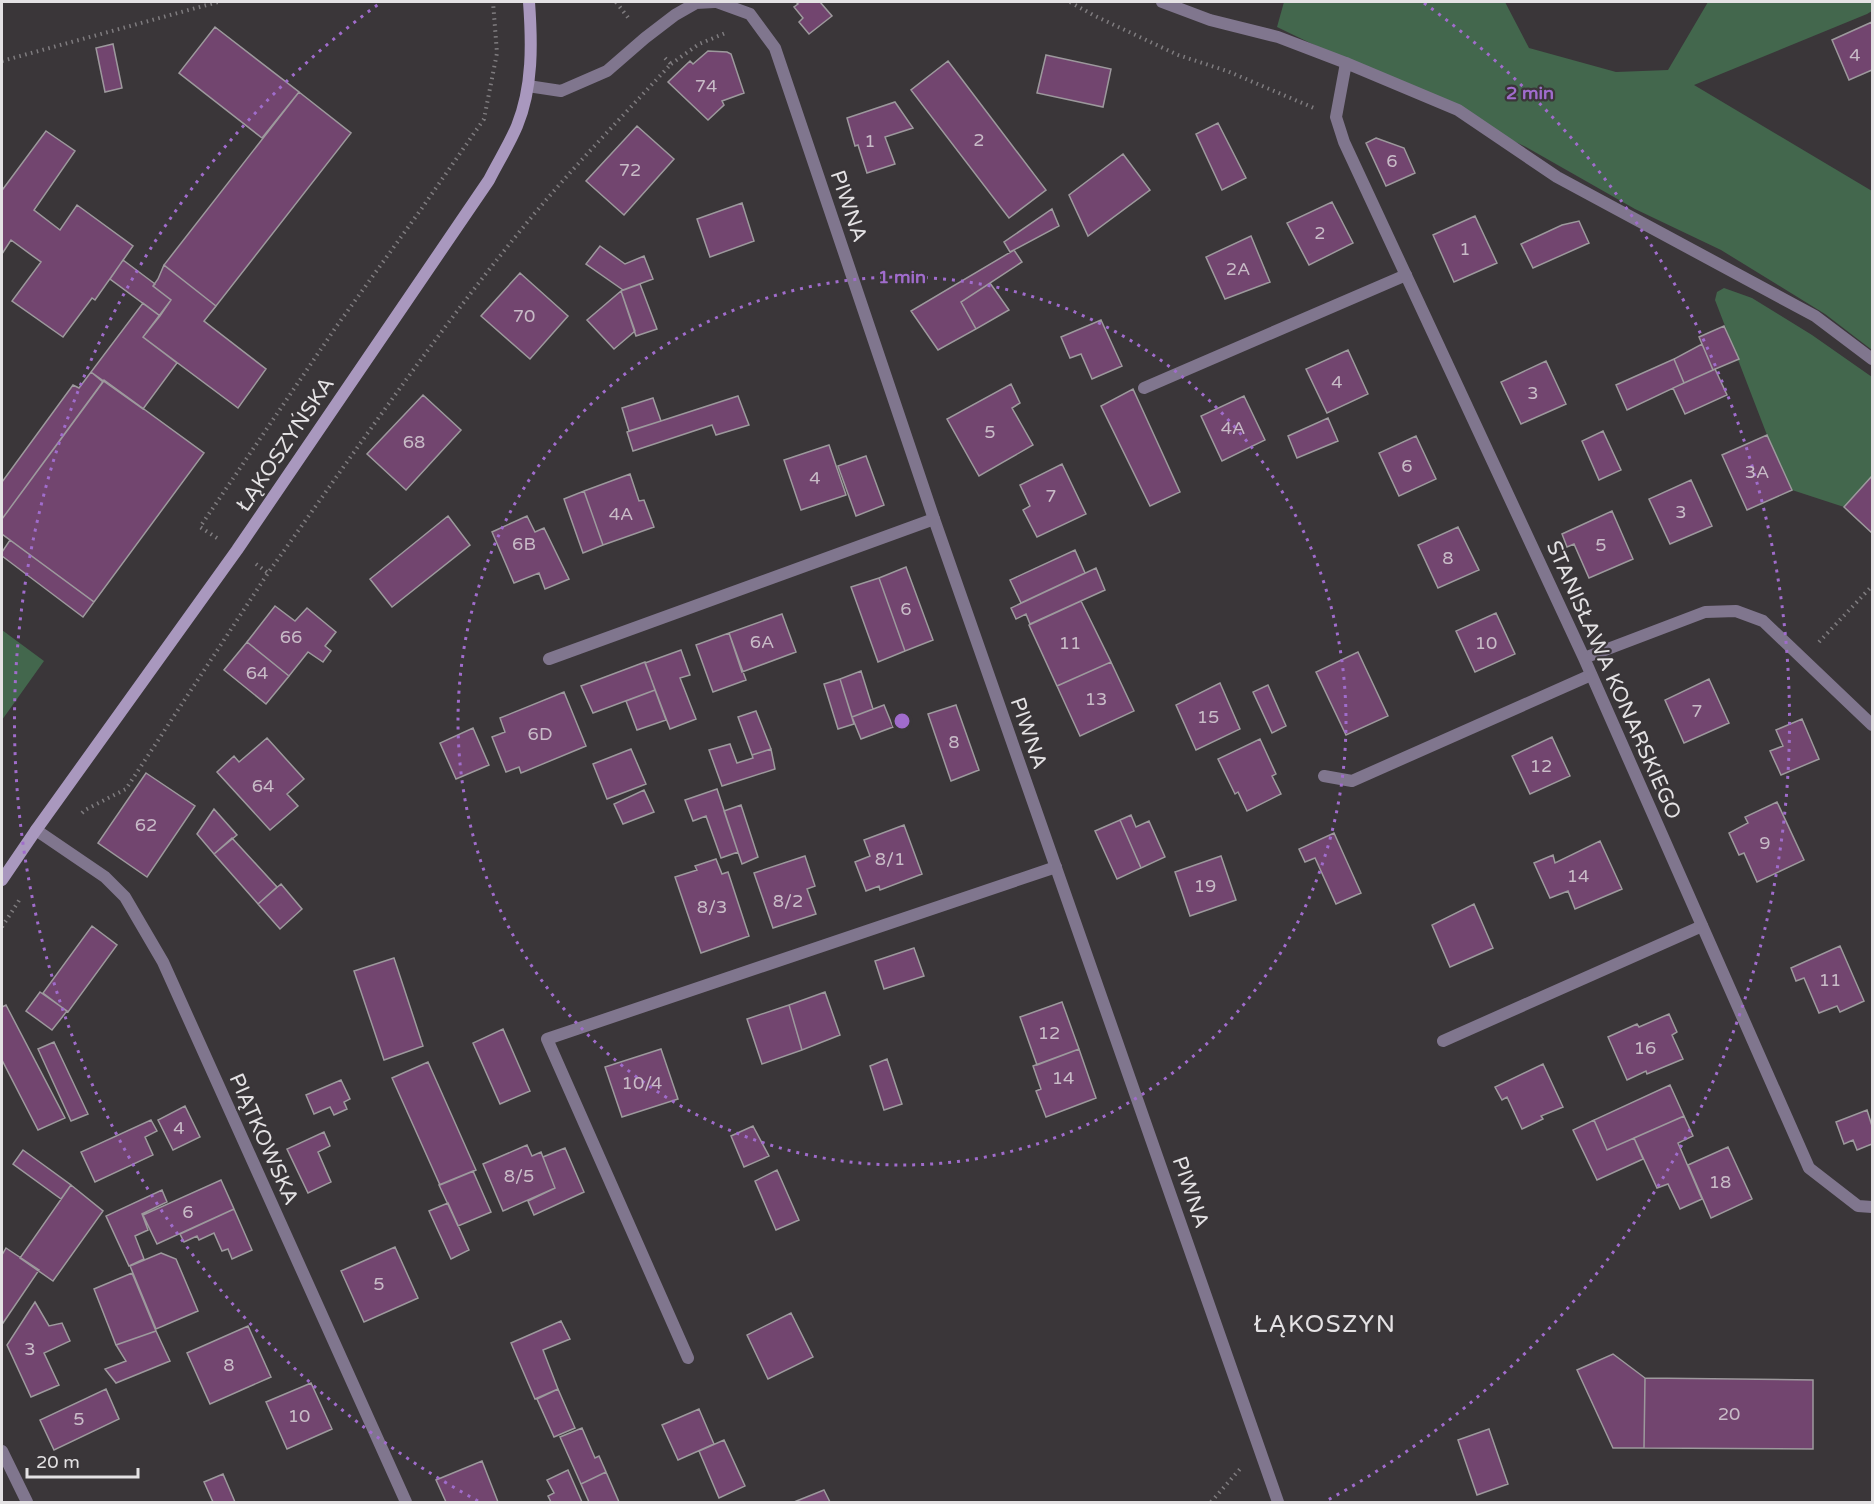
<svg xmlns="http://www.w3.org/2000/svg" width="1874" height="1504" font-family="'Varela Round',sans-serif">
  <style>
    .green { fill: #43674d }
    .building { fill: #72456f; stroke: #9d999d; stroke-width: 1.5 }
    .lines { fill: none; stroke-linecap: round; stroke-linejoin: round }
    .path { stroke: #7f7c7f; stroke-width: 4; stroke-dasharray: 1.5 4.5; stroke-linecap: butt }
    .lane { stroke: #80768e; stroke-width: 12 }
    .street { stroke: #80768e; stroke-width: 12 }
    .secondary { stroke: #a998be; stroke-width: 12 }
    .ring { fill: none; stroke: #a06ccc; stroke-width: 3; stroke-dasharray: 3 6 }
    .labels { text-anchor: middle; stroke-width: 4.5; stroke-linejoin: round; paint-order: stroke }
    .number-label { font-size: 18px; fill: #c8bbc7 }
    .street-label { font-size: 21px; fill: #e4e2e4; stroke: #3a3639 }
    .quarter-label { font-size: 24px; letter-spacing: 1.5px; fill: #e4e2e4; stroke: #3a3639 }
    .centre { fill: #a06ccc; stroke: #3a3639; stroke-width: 3 }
    .ring-label { font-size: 18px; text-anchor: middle; font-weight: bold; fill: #a06ccc; stroke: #3a3639; stroke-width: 4.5; stroke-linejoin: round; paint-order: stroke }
  </style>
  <rect width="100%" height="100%" fill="#3a3639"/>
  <path class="green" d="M1284,2H1505L1529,48L1616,72L1668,70L1708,2H1872V11L1867,14L1694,85L1872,191V350L1825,314L1721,250L1635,209L1526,147L1277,27Z
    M1724,288L1752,298L1812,335L1872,377V476L1844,507L1792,490L1767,435L1715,300L1717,292Z
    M2,630L44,661L2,720Z"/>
  <path class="building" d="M796,2H820L832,16L809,34L799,22L803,18L794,7L798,4Z
    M1872,22V70L1849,80L1832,40Z
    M215,27L299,92L262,138L179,73Z
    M113,44L122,88L105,92L96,48Z
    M708,51L727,52L731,54L744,93L722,101L724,105L708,120L668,82L690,61L693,64Z
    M1046,55L1111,69L1103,107L1037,93Z
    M948,61L1046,190L1009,218L911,90Z
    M299,92L351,133L216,306L164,265Z
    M895,102L913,128L885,137L895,164L867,173L858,145L855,146L847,118Z
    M1218,123L1246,178L1222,190L1196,134Z
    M637,126L674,159L624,215L586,181Z
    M46,131L75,151L34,210L60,230L77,205L133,246L95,300L92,298L63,337L12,301L41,262L11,240L2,254V187L3,189Z
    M1376,138L1404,148L1415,173L1386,186L1366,143Z
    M1123,154L1150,190L1088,236L1069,195Z
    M1332,202L1353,243L1309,265L1287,223Z
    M742,203L754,241L710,257L697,219Z
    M1052,209L1059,226L1010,252L1004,242Z
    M1475,216L1497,263L1454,282L1433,235Z
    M1579,221L1589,243L1533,268L1521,244L1562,225Z
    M1251,236L1270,282L1225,299L1206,257Z
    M600,246L625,264L644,256L653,279L623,290L586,264Z
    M1014,250L1022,262L961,302L976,329L938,350L911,311Z
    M123,260L155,284L153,286L171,300L160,316L110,279Z
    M164,265L216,306L204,321L266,369L238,408L143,337L171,300L153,286L158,279Z
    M520,273L568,316L530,359L481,316Z
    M990,283L1009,310L976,329L961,302Z
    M640,284L657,329L636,336L621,291Z
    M621,291L635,331L614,349L587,320Z
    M143,303L160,316L143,337L177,363L143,409L91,372Z
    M1101,320L1122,366L1092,379L1081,354L1070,358L1061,337Z
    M1724,326L1739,359L1713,370L1699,337Z
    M1702,344L1713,370L1684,383L1674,359Z
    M1348,350L1368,394L1327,413L1306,369Z
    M1674,359L1684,383L1627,410L1616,385Z
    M1546,361L1566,404L1521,424L1501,382Z
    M1715,369L1727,395L1685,414L1673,388Z
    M91,372L103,382L2,519V482L73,385L79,388Z
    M104,380L204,453L94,602L2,534V519Z
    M1011,384L1020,403L1012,408L1033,445L979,476L947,419Z
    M1133,389L1180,492L1150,506L1101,406Z
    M423,395L461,430L406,490L367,454Z
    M738,396L749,425L716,435L712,425L633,451L627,432Z
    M1244,396L1265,440L1222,461L1201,416Z
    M653,398L661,421L629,431L622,408Z
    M1328,418L1338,441L1297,458L1288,436Z
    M1603,431L1621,470L1599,480L1582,441Z
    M1767,435L1792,490L1747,510L1722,455Z
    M1416,436L1436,479L1399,496L1379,453Z
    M829,445L846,495L801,510L784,460Z
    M866,456L884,505L856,516L838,466Z
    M1062,464L1086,514L1037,537L1023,510L1030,506L1020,485Z
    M630,474L639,501L644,500L654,527L603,545L584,491Z
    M1872,476V533L1844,507Z
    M1691,480L1712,526L1670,544L1649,499Z
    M584,491L603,545L583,553L564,499Z
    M1612,511L1633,559L1589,578L1574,544L1567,547L1562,534Z
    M448,516L470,545L392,607L370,579Z
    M527,516L535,532L544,528L569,579L545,589L539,573L514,583L492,532Z
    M1458,527L1479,570L1438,588L1418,545Z
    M10,540L94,602L83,617L2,556V552Z
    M1075,550L1085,573L1021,603L1010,580Z
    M906,567L933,640L905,651L879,578Z
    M1096,568L1105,590L1030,624L1026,614L1016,619L1011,608Z
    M879,578L905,651L878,662L851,587Z
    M1081,601L1111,662L1057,686L1029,625Z
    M275,606L295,621L307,608L336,632L325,646L331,651L323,662L308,652L289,676L247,642Z
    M1496,613L1515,654L1475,672L1456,631Z
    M782,614L796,652L742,672L729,633Z
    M729,633L746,680L713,692L696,645Z
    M247,642L289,676L266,704L224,670Z
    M681,650L690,675L680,678L696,719L670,729L645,663Z
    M1358,652L1388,716L1346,735L1316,672Z
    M645,662L655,690L593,713L581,686Z
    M1111,662L1134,711L1080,736L1057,686Z
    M861,671L873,709L852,717L840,679Z
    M840,679L854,724L838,729L824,684Z
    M1709,679L1729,723L1684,743L1665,700Z
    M1220,683L1240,729L1196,750L1176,705Z
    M1268,685L1286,726L1272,733L1253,692Z
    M655,690L666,720L637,730L626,701Z
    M564,692L586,746L521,773L519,767L506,772L492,737L505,732L500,718Z
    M884,705L893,727L861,739L852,717Z
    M956,705L979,770L951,781L928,714Z
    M756,711L771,749L752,755L738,717Z
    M1802,719L1819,759L1781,775L1770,751L1783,746L1776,730Z
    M473,728L489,765L456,779L440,743Z
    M1552,737L1570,776L1530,794L1512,756Z
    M267,738L304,779L287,794L298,806L270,830L217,772L234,756L239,762Z
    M1260,739L1276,774L1272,776L1281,794L1247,811L1238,792L1235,794L1218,759Z
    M730,744L737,763L753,758L752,755L771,749L775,769L722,786L709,750Z
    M631,749L646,784L607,799L593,764Z
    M146,773L195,806L147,877L98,843Z
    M717,789L738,852L721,858L706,816L693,821L685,800Z
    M644,790L654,812L623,824L614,804Z
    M1777,802L1804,860L1757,882L1744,853L1739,855L1729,833L1748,823L1745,817Z
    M741,805L758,857L742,864L724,811Z
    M214,809L237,835L214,854L197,834Z
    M1131,815L1136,827L1149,821L1165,857L1141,868L1120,820Z
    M1120,820L1141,868L1117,879L1095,831Z
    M904,825L922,874L880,890L879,886L866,891L855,862L870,856L864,840Z
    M1334,833L1361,893L1336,904L1315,858L1305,862L1299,849Z
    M232,838L277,887L258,904L214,854Z
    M1600,841L1622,889L1575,909L1568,891L1550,898L1534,863L1553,855L1555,863Z
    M805,856L815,886L807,889L816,914L773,928L754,873Z
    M1221,856L1236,900L1190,916L1175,872Z
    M716,859L722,874L728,872L749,936L701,953L675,877L697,870L695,866Z
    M281,884L302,909L280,929L258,904Z
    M1474,904L1493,948L1450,967L1432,925Z
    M92,926L117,945L68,1012L43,993Z
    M1840,946L1864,1001L1840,1012L1837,1006L1819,1013L1804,978L1796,981L1791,968Z
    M914,948L924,976L884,989L875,961Z
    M394,958L423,1046L384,1060L354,971Z
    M40,992L67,1011L52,1030L26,1011Z
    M825,992L840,1035L802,1050L789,1005Z
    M1062,1002L1079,1049L1037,1065L1020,1017Z
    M6,1005L65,1118L38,1130L2,1060V1007Z
    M789,1005L802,1050L762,1064L747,1019Z
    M1669,1014L1677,1032L1672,1035L1683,1059L1647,1074L1646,1071L1627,1080L1608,1037L1637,1024L1639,1027Z
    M503,1029L530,1091L500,1104L473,1043Z
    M54,1042L88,1114L71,1121L38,1049Z
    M661,1049L678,1099L622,1117L605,1067Z
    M1079,1049L1096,1098L1046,1117L1036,1091L1041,1089L1033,1066Z
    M887,1059L902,1104L884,1110L870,1066Z
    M428,1062L476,1170L440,1185L392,1078Z
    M1543,1064L1563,1107L1541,1116L1543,1119L1522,1129L1507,1097L1502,1100L1495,1087Z
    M341,1080L350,1099L344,1102L347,1109L334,1115L330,1107L314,1114L306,1095Z
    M1670,1085L1684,1116L1607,1150L1594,1120Z
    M185,1106L200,1137L173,1150L158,1120Z
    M1867,1110L1872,1126V1144L1857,1150L1853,1140L1844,1144L1836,1122Z
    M1684,1116L1693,1136L1678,1143L1702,1199L1680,1209L1668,1184L1657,1188L1634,1138Z
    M151,1120L157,1131L145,1137L153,1155L95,1182L81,1152Z
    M1594,1120L1607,1150L1634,1138L1643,1159L1597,1180L1573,1130Z
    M753,1126L769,1156L744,1167L731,1136Z
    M324,1132L330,1146L318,1152L331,1182L308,1193L287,1149Z
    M527,1145L532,1156L541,1152L555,1188L503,1211L483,1164Z
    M1728,1147L1752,1199L1711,1218L1688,1165Z
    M565,1148L584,1192L534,1215L528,1201L555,1188L543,1157Z
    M23,1150L71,1185L61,1199L13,1164Z
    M777,1170L799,1220L776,1230L755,1181Z
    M473,1171L491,1212L458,1226L439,1185Z
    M221,1180L234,1209L157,1244L143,1215Z
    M71,1185L103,1211L53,1281L20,1258Z
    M162,1190L167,1202L142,1214L148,1230L135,1236L144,1259L129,1266L106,1216Z
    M448,1203L469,1250L451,1259L429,1211Z
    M234,1209L252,1250L232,1259L228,1249L222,1251L214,1233L199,1240L197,1236L184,1242L180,1234Z
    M395,1247L418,1298L364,1322L341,1271Z
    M6,1248L39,1270L3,1323L2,1322V1255Z
    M161,1253L176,1259L198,1311L156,1329L130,1266Z
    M132,1273L156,1331L116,1345L94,1289Z
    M35,1302L49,1326L62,1323L70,1341L44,1353L59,1385L31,1397L7,1345Z
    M791,1313L813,1357L768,1379L747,1335Z
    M561,1321L570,1339L543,1350L558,1389L535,1399L511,1343Z
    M248,1326L271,1377L210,1404L187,1353Z
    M156,1331L170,1361L116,1383L105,1369L126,1361L116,1345Z
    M1613,1354L1645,1378L1644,1448H1613L1577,1370Z
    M1645,1378L1813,1380V1449L1644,1448Z
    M311,1383L332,1429L287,1449L266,1402Z
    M106,1389L119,1419L54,1450L40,1420Z
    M558,1389L575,1428L554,1437L537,1399Z
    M699,1409L714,1444L678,1460L662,1425Z
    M582,1428L595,1458L599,1456L606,1472L581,1484L560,1437Z
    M1489,1429L1508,1484L1477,1495L1458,1440Z
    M724,1440L745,1486L719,1498L699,1451Z
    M482,1461L498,1502H446L436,1480Z
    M568,1470L582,1502H551L548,1496L554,1493L547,1480Z
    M606,1472L619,1502H589L581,1484Z
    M223,1474L235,1502H213L204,1482Z
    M824,1490L830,1502H794Z"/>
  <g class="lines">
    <path class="path" d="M616,2L630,20
      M1070,2L1093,15L1178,55L1227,71L1314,108
      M2,61L218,2
      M671,64L699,44L728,32
      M217,538L200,527L336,327L422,208L484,119L497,53L493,2
      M256,564L268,573C352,456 433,337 525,225C571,169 622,117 671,64L663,56
      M1819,642L1872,586
      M82,813L85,810L126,789L268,573
      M2,927L20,899
      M1211,1502L1240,1469"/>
    <path class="lane" d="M1144,388L1406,275
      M549,659L934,519
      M1324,776L1352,781L1591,675
      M1443,1041L1702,926
      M688,1358L547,1039L1056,867"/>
    <path class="street" d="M717,2L750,14L775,48L934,519L1278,1502
      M1162,2L1210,20L1278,37L1346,63L1458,110L1557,177L1815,316L1872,359
      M1346,63L1336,117L1344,142L1584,658L1809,1168L1858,1206L1872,1207
      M528,86L561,91L607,71L645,38L675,15L696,3L714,2
      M1584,658L1705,612L1736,611L1763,621L1872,725
      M36,830L105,877L125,897L163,962L406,1502
      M2,1451L27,1502"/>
    <path class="secondary" d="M2,880L36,830L237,550L489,180C498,162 509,145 517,126C533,87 532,43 529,2"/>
  </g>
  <g class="ring">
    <circle cx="902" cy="721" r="444"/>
    <path d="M478 1501A888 888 0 0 1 380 3M1424 3A888 888 0 0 1 1326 1501"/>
  </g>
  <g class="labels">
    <g class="number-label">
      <text x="1855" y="61">4</text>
      <text x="706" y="92">74</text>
      <text x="979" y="146">2</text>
      <text x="870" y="147">1</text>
      <text x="1392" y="167">6</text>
      <text x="630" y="176">72</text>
      <text x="1320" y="239">2</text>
      <text x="1465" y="255">1</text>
      <text x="1238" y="275">2A</text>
      <text x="524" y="322">70</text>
      <text x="1337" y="388">4</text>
      <text x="1533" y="399">3</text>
      <text x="1233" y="434">4A</text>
      <text x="990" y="438">5</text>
      <text x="414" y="448">68</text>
      <text x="1407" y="472">6</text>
      <text x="1757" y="478">3A</text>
      <text x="815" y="484">4</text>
      <text x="1051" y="502">7</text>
      <text x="1681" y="518">3</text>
      <text x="621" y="520">4A</text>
      <text x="524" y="550">6B</text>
      <text x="1601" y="551">5</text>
      <text x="1448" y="564">8</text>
      <text x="906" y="615">6</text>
      <text x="291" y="643">66</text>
      <text x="762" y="648">6A</text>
      <text x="1070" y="649">11</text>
      <text x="1486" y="649">10</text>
      <text x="257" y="679">64</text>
      <text x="1096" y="705">13</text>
      <text x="1697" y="717">7</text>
      <text x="1208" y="723">15</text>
      <text x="540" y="740">6D</text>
      <text x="954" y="748">8</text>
      <text x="1541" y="772">12</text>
      <text x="263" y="792">64</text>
      <text x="146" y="831">62</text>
      <text x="1765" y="849">9</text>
      <text x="890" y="865">8/1</text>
      <text x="1578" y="882">14</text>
      <text x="1205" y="892">19</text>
      <text x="788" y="907">8/2</text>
      <text x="712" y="913">8/3</text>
      <text x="1830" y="986">11</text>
      <text x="1049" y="1039">12</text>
      <text x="1645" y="1054">16</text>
      <text x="1063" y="1084">14</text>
      <text x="642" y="1089">10/4</text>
      <text x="179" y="1134">4</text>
      <text x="519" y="1182">8/5</text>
      <text x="1720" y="1188">18</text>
      <text x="188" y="1218">6</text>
      <text x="379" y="1290">5</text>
      <text x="30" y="1355">3</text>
      <text x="229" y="1371">8</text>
      <text x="1729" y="1420">20</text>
      <text x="299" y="1422">10</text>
      <text x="79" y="1425">5</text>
    </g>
    <g class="street-label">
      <text transform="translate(849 206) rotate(71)" y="7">PIWNA</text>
      <text transform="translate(285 444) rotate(-56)" y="7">ŁĄKOSZYŃSKA</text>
      <text transform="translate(1614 680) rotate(66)" y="7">STANISŁAWA KONARSKIEGO</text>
      <text transform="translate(1029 733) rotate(71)" y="7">PIWNA</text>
      <text transform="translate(264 1139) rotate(66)" y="7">PIĄTKOWSKA</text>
      <text transform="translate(1191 1192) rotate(71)" y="7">PIWNA</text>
    </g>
    <g class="quarter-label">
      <text x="1325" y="1332">ŁĄKOSZYN</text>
    </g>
  </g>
  <circle cx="902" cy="721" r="9" class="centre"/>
  <g class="ring-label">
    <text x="1530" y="99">2 min</text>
    <text x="902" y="283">1 min</text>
  </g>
  <rect width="1874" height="1504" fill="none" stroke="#e4e2e4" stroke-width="6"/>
  <path d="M27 1468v9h111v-9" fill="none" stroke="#e4e2e4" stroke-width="3"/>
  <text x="36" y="1468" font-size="18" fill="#e4e2e4" stroke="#3a3639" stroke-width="4.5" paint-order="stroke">20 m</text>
</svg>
